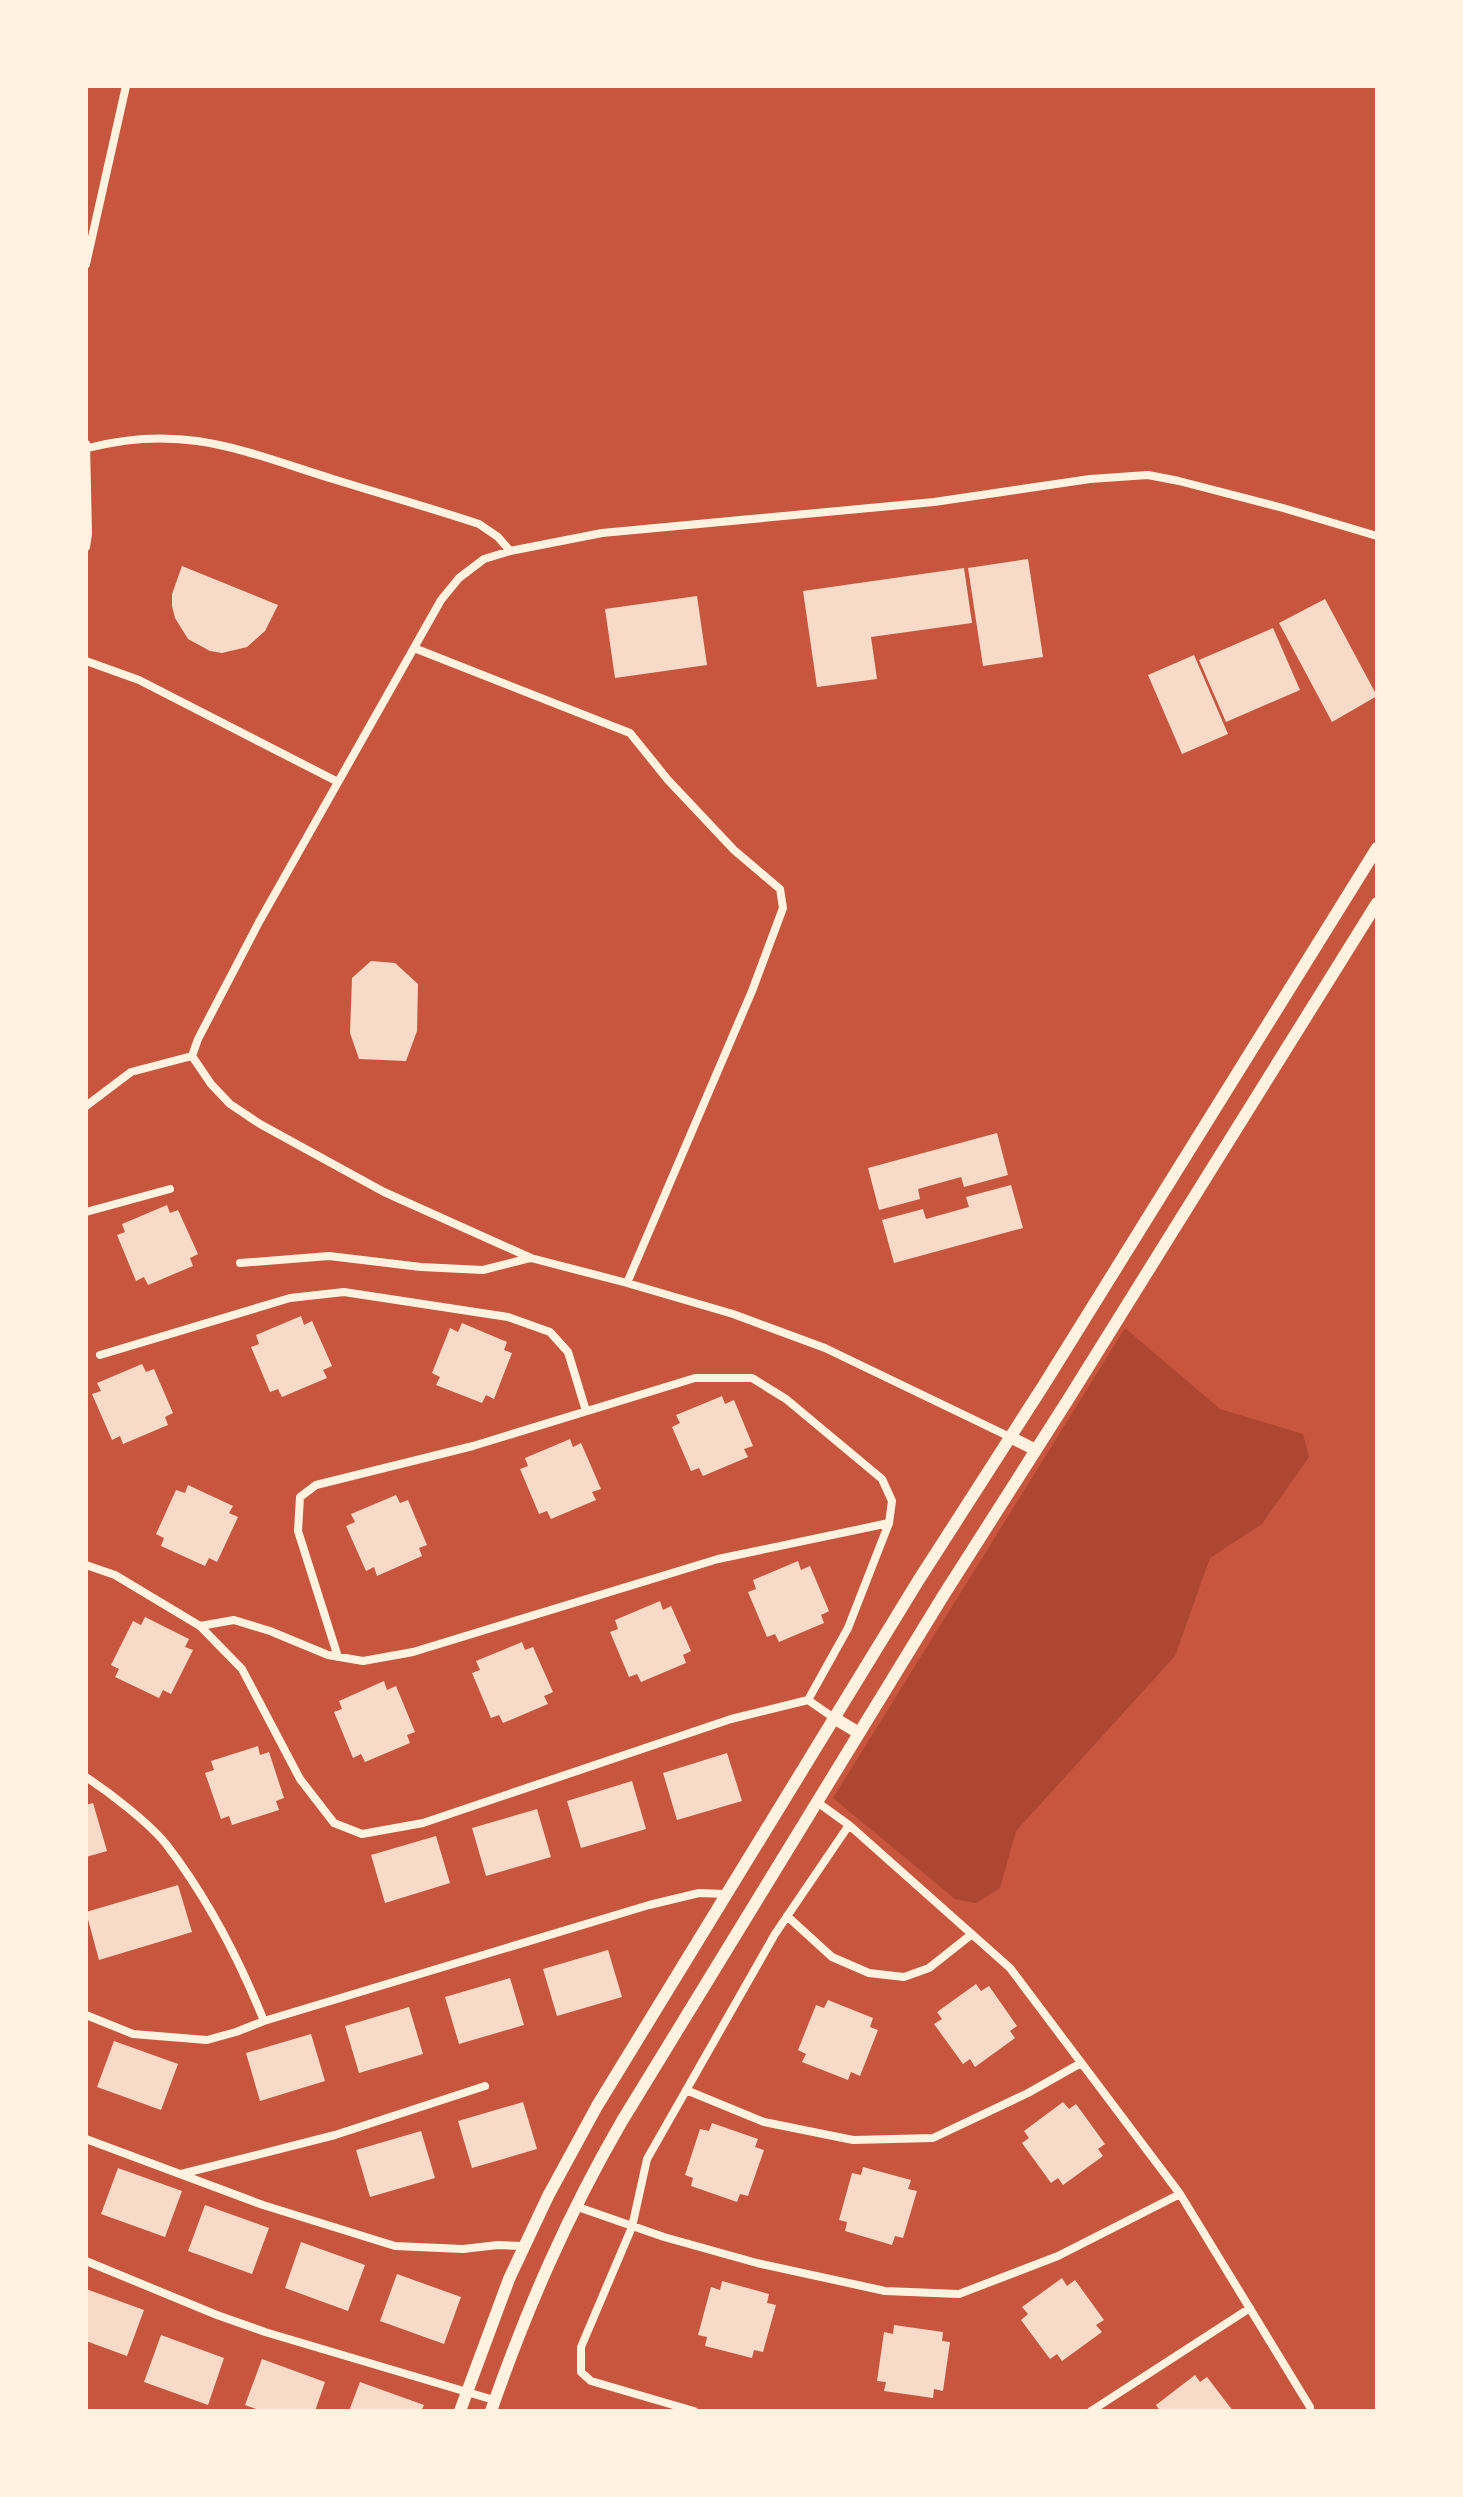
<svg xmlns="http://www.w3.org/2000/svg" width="1463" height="2497" font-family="Cabin,sans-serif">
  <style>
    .green { fill: #ae4732 }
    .building { fill: #f7dbc8 }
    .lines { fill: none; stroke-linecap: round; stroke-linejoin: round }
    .minor { stroke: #fff3e0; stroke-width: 8 }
    .tertiary { stroke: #fff3e0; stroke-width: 12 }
  </style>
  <rect width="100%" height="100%" fill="#c8553d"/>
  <path class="green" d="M1125,1328L1220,1409L1303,1434L1309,1457L1262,1524L1210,1558L1175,1656L1016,1831L1000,1888L976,1903L955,1899L833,1798Z"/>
  <path class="building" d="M1028,559L1043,657L983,666L968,568Z
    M182,566L278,605L265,631L247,647L222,653L210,651L188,639L175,618L172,606V594Z
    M964,568L972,623L871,637L877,679L817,687L803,591Z
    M697,596L707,665L615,678L605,609Z
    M1325,599L1377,696L1332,722L1279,623Z
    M1273,628L1300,690L1226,722L1199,660Z
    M1194,655L1228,734L1182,754L1148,675Z
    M371,961L395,963L418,984L417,1031L406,1061L359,1059L350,1033L352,978Z
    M997,1133L1008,1175L964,1187L961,1177L918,1189L920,1199L879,1210L868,1168Z
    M1011,1185L1023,1228L894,1263L882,1220L923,1209L926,1219L969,1207L966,1197Z
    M167,1205L170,1213L178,1210L198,1254L190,1258L193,1266L148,1285L144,1277L136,1281L117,1235L125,1232L122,1224Z
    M301,1316L304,1325L312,1321L332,1366L323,1370L327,1378L282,1397L278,1389L270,1392L251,1347L259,1344L256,1335Z
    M462,1323L507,1342L504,1350L512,1353L494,1399L486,1395L482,1403L436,1385L440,1377L432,1373L450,1328L458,1332Z
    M142,1364L146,1372L154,1369L173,1413L165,1417L168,1425L123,1444L120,1436L112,1440L92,1394L101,1391L97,1383Z
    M722,1396L725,1404L734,1400L753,1446L744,1449L748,1457L703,1476L699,1468L691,1471L672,1427L680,1423L676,1415Z
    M570,1439L573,1447L581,1443L601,1489L592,1492L596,1500L551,1519L547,1511L539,1514L520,1469L528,1466L525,1458Z
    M188,1485L233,1506L229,1513L238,1517L217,1562L209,1558L205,1566L161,1546L164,1538L156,1534L176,1490L185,1493Z
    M396,1495L400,1503L408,1500L427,1545L419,1548L422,1556L377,1576L374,1567L366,1571L346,1526L355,1522L351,1514Z
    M798,1561L801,1570L810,1566L829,1611L821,1615L824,1623L779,1642L775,1634L767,1637L748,1592L756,1589L753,1580Z
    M660,1601L663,1610L671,1606L691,1651L683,1655L686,1663L641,1682L637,1674L629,1677L610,1632L618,1629L615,1620Z
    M145,1617L189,1639L185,1647L193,1650L171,1694L163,1690L159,1698L115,1677L119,1669L111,1665L133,1621L141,1625Z
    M522,1642L525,1650L533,1647L553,1692L544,1696L548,1704L503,1723L499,1715L491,1718L472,1673L480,1670L476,1661Z
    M384,1681L387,1690L396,1686L415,1732L407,1735L410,1743L365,1762L361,1754L353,1758L334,1712L342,1709L339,1701Z
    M258,1746L260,1755L269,1752L284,1798L276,1801L279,1810L232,1825L229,1816L221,1819L205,1773L214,1770L211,1761Z
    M727,1753L742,1801L677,1820L663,1773Z
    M632,1781L646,1829L581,1848L567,1801Z
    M93,1803L107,1851L86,1857V1805Z
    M537,1809L551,1857L486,1876L472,1828Z
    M436,1836L450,1883L385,1903L371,1855Z
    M178,1885L192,1932L99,1960L86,1912Z
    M608,1950L622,1997L557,2016L543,1969Z
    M510,1978L524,2025L459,2044L445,1997Z
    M976,1984L981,1991L989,1986L1017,2026L1010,2031L1015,2038L975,2067L970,2059L963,2064L934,2024L942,2019L937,2012Z
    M828,2000L873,2018L870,2027L878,2030L860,2076L851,2072L848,2080L802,2062L806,2054L798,2050L816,2005L824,2008Z
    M409,2007L423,2054L359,2073L345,2026Z
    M311,2034L325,2081L260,2101L246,2053Z
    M114,2041L178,2064L161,2110L97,2087Z
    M523,2102L537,2149L472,2168L458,2121Z
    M1063,2102L1069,2109L1076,2104L1105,2144L1098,2149L1103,2156L1063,2185L1058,2178L1051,2183L1022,2143L1029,2138L1024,2131Z
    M712,2123L758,2139L755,2147L764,2150L748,2196L740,2194L737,2202L691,2186L693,2178L685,2175L700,2129L709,2131Z
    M421,2131L435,2178L370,2197L356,2150Z
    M863,2167L911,2180L908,2189L917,2191L903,2238L895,2236L892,2245L845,2231L847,2222L839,2220L852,2173L861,2175Z
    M118,2168L182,2191L165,2237L101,2214Z
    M205,2205L269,2228L252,2274L188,2251Z
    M301,2242L365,2265L348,2311L285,2288Z
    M397,2274L461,2297L444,2344L380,2321Z
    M1062,2278L1067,2286L1075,2280L1104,2320L1096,2325L1102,2332L1062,2361L1057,2354L1050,2359L1021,2320L1028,2314L1022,2307Z
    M722,2281L769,2294L767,2303L776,2305L763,2352L754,2350L752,2358L705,2346L707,2337L698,2335L711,2287L720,2290Z
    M86,2289L144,2310L127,2356L86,2341Z
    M894,2325L943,2332L942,2341L950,2342L943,2391L934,2389L933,2398L884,2391L886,2382L877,2381L884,2332L893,2334Z
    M161,2335L224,2358L208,2405L144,2382Z
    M262,2359L325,2382L315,2411H262L245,2405Z
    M1195,2375L1200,2382L1207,2377L1233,2411H1160L1156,2405Z
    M360,2382L424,2405L421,2411H349Z"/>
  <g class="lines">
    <path class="minor" d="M86,264L126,86
      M88,448C184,423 243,451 333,479C381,494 431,508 479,524L498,537L510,551
      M86,547L88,534L86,444
      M414,648L630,733L668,780L734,850L780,889L783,908L752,991L627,1283
      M86,661L139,680L338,782
      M86,1106L131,1072L192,1056
      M86,1212L170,1189
      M240,1263L329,1256L421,1267L483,1270L530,1258
      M100,1355L290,1298L344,1292L508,1317L550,1332L568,1352L586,1411
      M1010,1437L825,1348L733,1314L627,1283L531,1258L384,1192L260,1124L230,1104L211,1084L192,1056L198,1039L259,922L441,600L459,578L484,559L510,551L602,533L934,502L1090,479L1148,475L1179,481L1283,508L1377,536
      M86,1565L115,1575L200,1626L242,1669L300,1779L334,1823L362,1834L423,1823L731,1719L808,1700L834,1718
      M200,1626L234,1620L270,1631L328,1655L363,1661L413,1652L718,1559L889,1523
      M338,1657L298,1531L300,1497L316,1485L473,1446L695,1378H752L786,1399L882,1479L892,1501L889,1523L848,1628L808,1700
      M86,1777C110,1793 148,1822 166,1844C207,1897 239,1959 264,2021L649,1905L699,1893L726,1894
      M817,1802L849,1825L1010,1968L1180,2194L1310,2407V2411
      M787,1916L832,1957L869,1973L904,1977L929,1968L972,1934
      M86,2015L133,2034L207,2040L236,2032L264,2021
      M686,2090L764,2122L853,2140L933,2138L1028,2093L1081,2063
      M86,2139L263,2205L395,2246L463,2249L498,2245L524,2246
      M181,2174L335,2135L485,2086
      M575,2206L664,2237L757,2263L885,2291L959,2294L1058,2256L1180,2194
      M86,2261L217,2315L265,2332L494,2400
      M694,2411L591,2381L581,2372V2347L632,2227L647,2159L775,1934L849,1825
      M1091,2411L1250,2308"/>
    <path class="tertiary" d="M1010,1437L1036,1450
      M834,1718L859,1733
      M460,2411L509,2279L548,2196L597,2106L918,1581L1045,1383L1377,848
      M491,2411C527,2308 567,2216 622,2121L943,1596L1069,1398L1377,903"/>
  </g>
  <rect width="1463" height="2497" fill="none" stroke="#fff3e0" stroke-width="176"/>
</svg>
